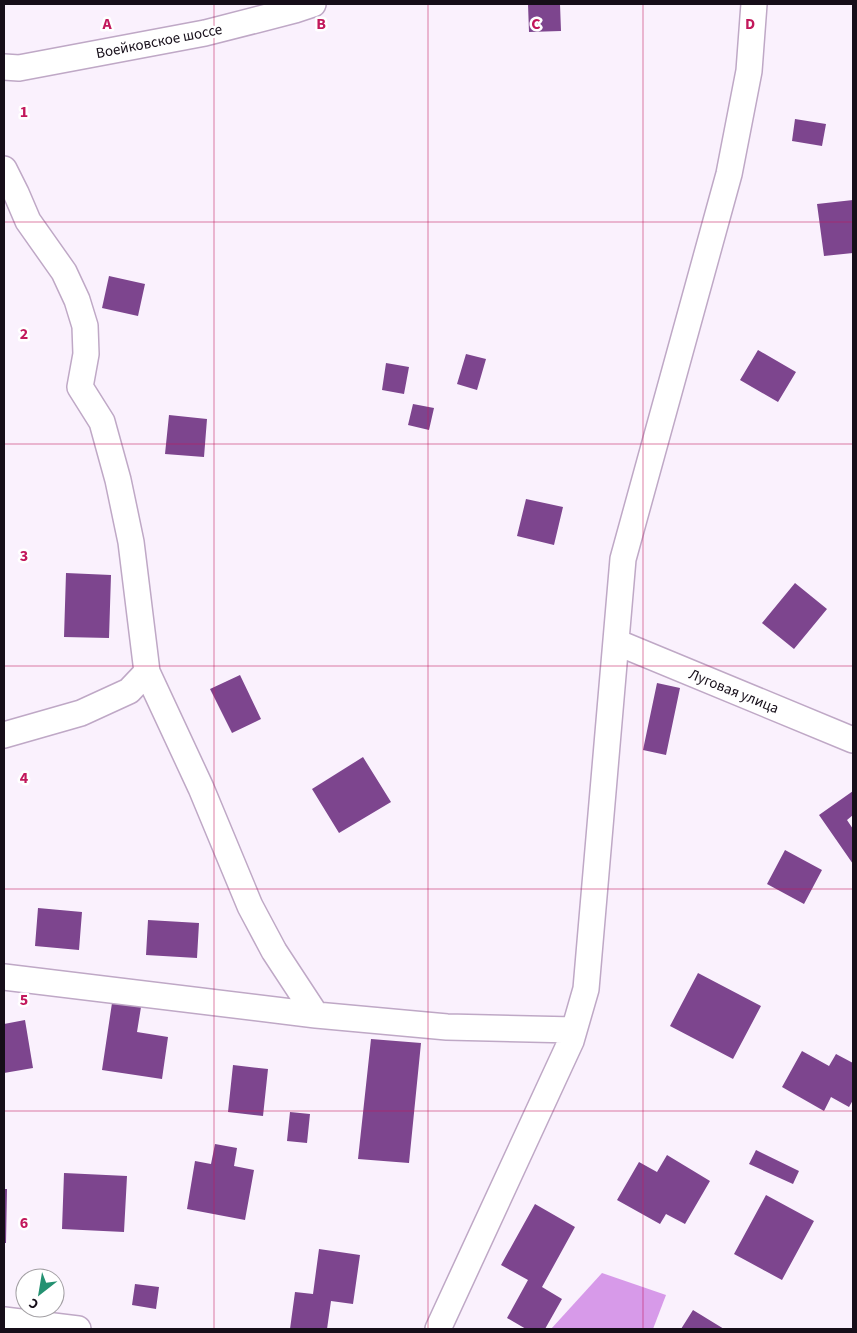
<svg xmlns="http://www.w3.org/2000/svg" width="857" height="1333" font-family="'Source Sans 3',sans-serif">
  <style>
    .forest { fill: #d79ae9 }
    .building { fill: #7d458e }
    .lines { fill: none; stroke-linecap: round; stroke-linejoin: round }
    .minor-casing { stroke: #bfa8c6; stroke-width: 28 }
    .minor { stroke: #fff; stroke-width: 25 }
    .grid { fill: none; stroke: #c2185b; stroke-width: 1; stroke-opacity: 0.55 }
    .labels { text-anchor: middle; stroke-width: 5; stroke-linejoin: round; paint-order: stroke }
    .street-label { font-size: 15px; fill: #160e19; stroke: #fff }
    .grid-label { font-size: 16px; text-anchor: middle; font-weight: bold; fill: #c2185b; stroke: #fff; stroke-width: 5; stroke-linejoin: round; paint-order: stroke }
  </style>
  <rect width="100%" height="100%" fill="#faf1fd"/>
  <path class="forest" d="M602,1273L666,1295L653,1329H551Z"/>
  <path class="building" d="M528,4H560L561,31L529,32Z
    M795,119L826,124L822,146L792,141Z
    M853,200V253L824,256L817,204Z
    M109,276L145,284L138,316L102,308Z
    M758,350L796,372L778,402L740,380Z
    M466,354L486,359L477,390L457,384Z
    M386,363L409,367L404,394L382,390Z
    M413,404L434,408L429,430L408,425Z
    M169,415L207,419L204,457L165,454Z
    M526,499L563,507L554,545L517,536Z
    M66,573L111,575L109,638L64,637Z
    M795,583L827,609L794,649L762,623Z
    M240,675L261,719L232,733L210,689Z
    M657,683L680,688L666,755L643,750Z
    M363,757L391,802L339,833L312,789Z
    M853,791V815L847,820L853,829V864L819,815Z
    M785,850L822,870L804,904L767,884Z
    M38,908L82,912L79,950L35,946Z
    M148,920L199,923L197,958L146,955Z
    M698,973L761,1006L733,1059L670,1026Z
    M112,1003L141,1007L137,1032L168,1037L162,1079L102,1070Z
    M25,1020L33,1068L4,1073V1024Z
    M371,1039L421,1043L409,1163L358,1159Z
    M802,1051L829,1066L836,1054L853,1063V1100L849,1107L831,1097L824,1111L782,1087Z
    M233,1065L268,1069L263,1116L228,1112Z
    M290,1112L310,1114L307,1143L287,1141Z
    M215,1144L237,1148L234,1166L254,1170L245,1220L187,1209L195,1161L211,1164Z
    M756,1150L799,1171L793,1184L749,1164Z
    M667,1155L710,1181L685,1224L666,1214L660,1224L617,1200L639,1162L657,1172Z
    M64,1173L127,1176L124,1232L62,1229Z
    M4,1189H7L6,1243H4Z
    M766,1195L814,1221L782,1280L734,1254Z
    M535,1204L575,1227L542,1287L562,1299L545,1329H526L507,1318L528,1280L501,1265Z
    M319,1249L360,1255L353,1304L331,1301L327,1329H290L295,1292L313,1294Z
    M135,1284L159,1287L156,1309L132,1305Z
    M693,1310L724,1329H681Z"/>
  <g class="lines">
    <g class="minor-casing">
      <path id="minor" d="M4,67L19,68L205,33L295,10L313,4
        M4,169L16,193L28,221L64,272L77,300L85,326L86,354L80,387L102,422L118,480L131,542L147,672L201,788L250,906L274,951L316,1015
        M616,642L853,740
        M4,735L81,713L129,691L147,672
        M4,977L316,1015L447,1027L574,1030
        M4,1320L78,1329
        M438,1329L571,1041L586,989L623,559L729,174L749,71L754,4"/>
    </g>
    <use href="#minor" class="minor"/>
  </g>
  <path class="grid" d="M214,4V1329M428,4V1329M643,4V1329M4,222H853M4,444H853M4,666H853M4,889H853M4,1111H853"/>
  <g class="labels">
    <g class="street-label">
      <text transform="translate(159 41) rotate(-11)" y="5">Воейковское шоссе</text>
      <text transform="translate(734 691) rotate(22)" y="5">Луговая улица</text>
    </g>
  </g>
  <g class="grid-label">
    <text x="107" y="29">A</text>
    <text x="321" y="29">B</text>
    <text x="536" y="29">C</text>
    <text x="750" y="29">D</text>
    <text x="24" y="117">1</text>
    <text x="24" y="339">2</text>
    <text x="24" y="561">3</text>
    <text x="24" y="783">4</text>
    <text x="24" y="1005">5</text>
    <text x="24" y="1228">6</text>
  </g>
  <rect width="857" height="1333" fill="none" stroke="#160e19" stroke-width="10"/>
  <g transform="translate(40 1293) rotate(211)"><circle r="24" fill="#ffffff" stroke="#a29fa3"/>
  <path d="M0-4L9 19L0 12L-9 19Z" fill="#249171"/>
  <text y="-8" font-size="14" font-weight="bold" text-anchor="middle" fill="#160e19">С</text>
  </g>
</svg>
